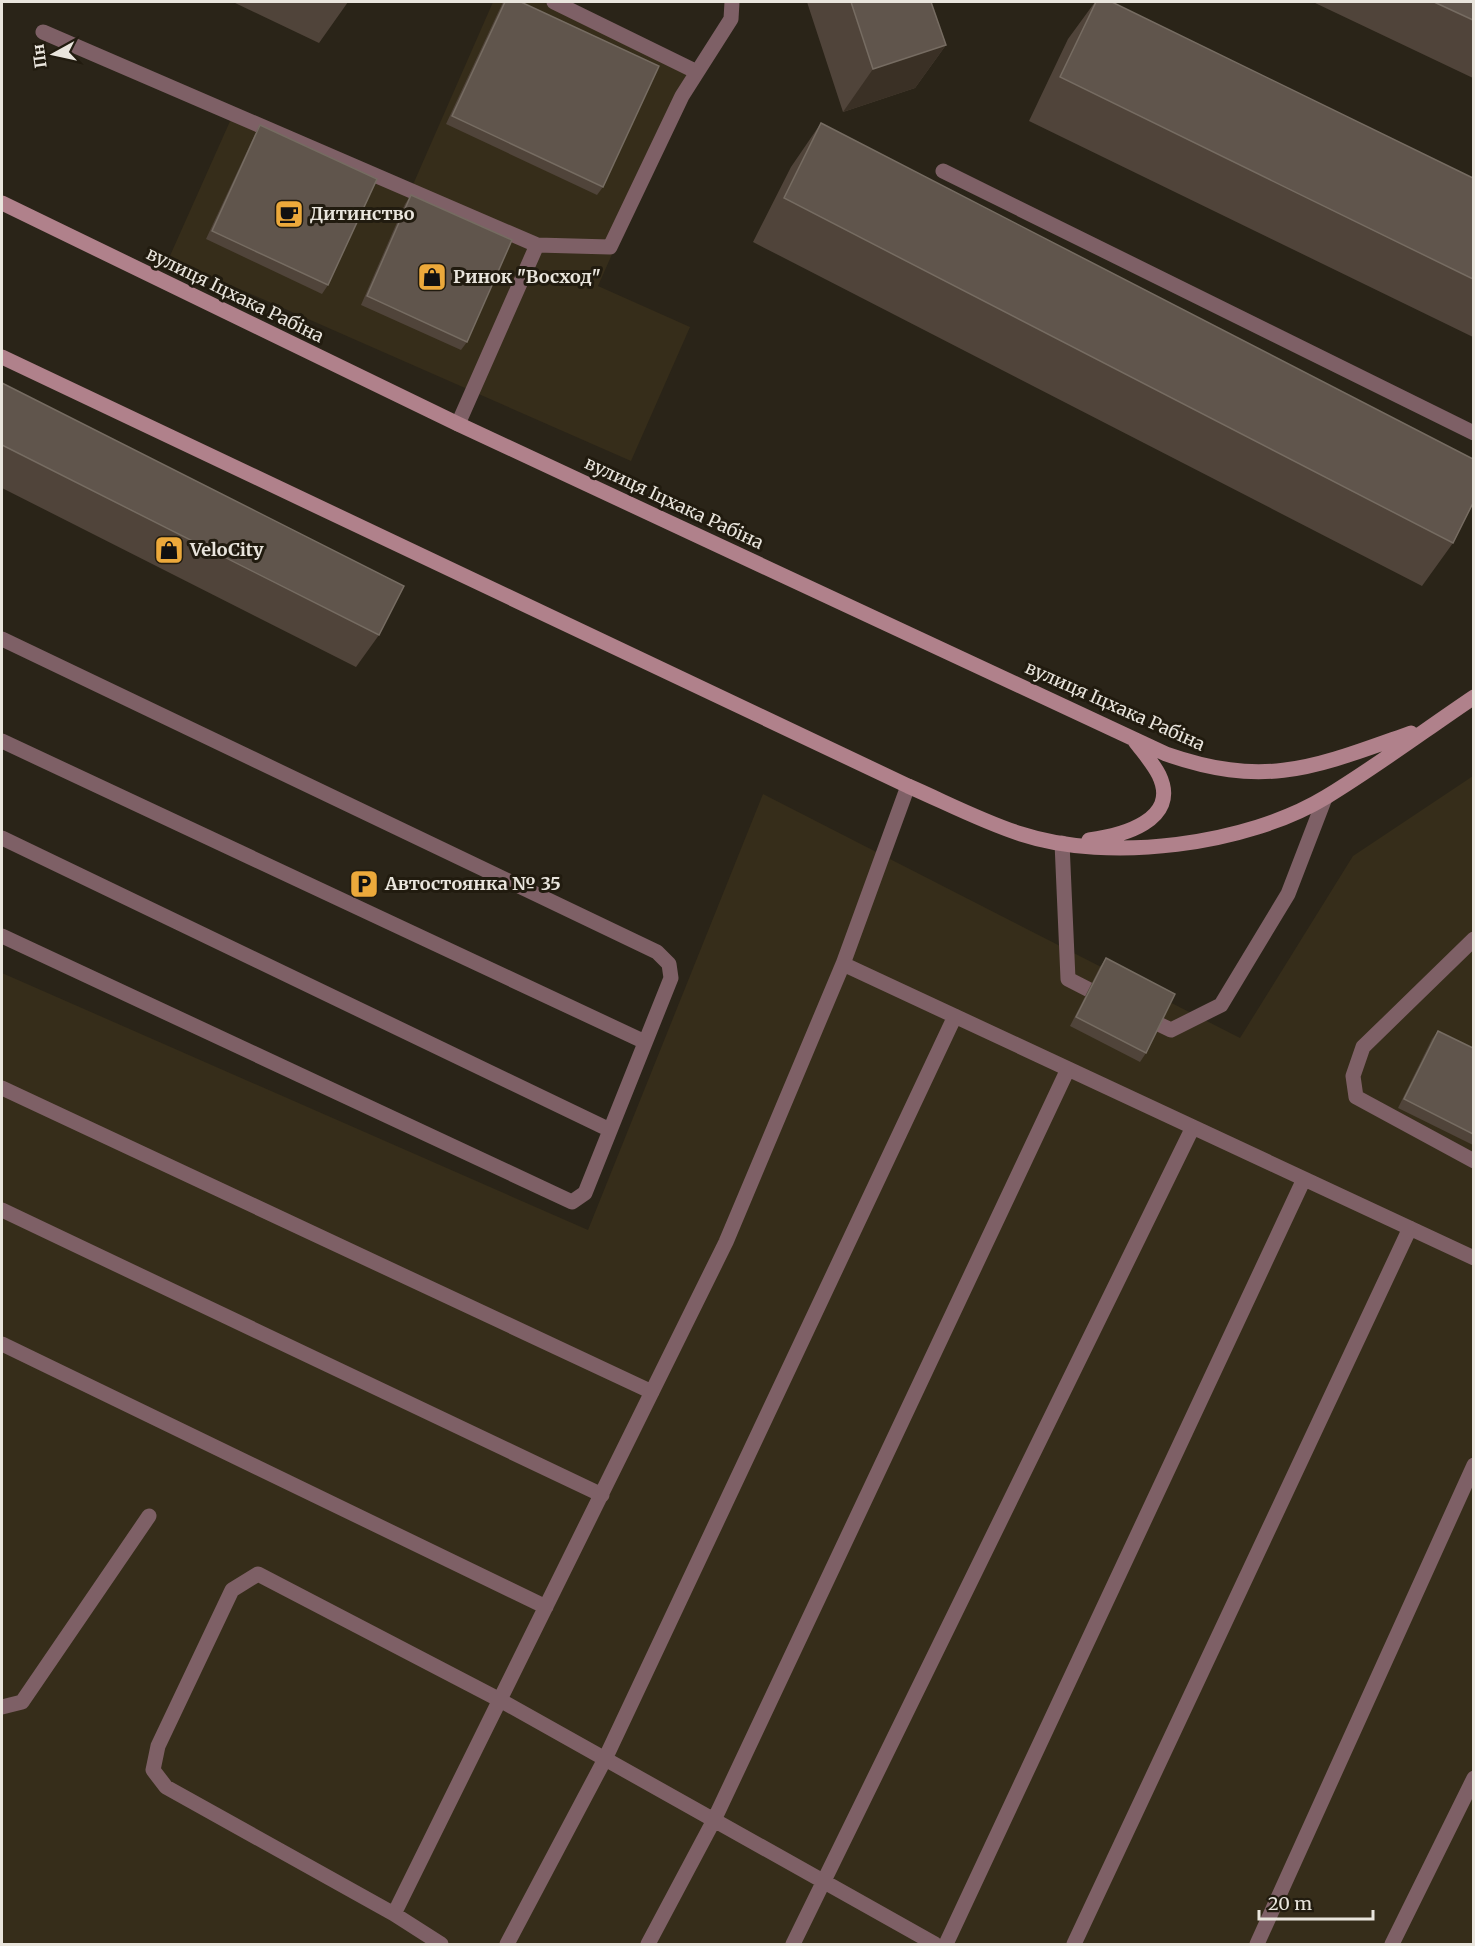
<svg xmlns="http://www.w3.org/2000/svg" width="1475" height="1946" font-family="Merriweather,serif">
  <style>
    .built { fill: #362d1a }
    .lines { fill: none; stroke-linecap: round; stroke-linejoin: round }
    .service { stroke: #7e6066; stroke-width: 15 }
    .secondary { stroke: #b0818b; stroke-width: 15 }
    .wall { fill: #50443a }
    .shaded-wall { fill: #3a3025 }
    .building { fill: #60554c; stroke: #766c62; stroke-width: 1.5 }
    .labels { text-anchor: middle; stroke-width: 6; stroke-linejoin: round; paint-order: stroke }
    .poi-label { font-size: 18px; font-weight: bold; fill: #e9e5dd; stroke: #211b0f; text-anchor: start }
    .street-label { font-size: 18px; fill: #e9e5dd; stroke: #211b0f }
  </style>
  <rect width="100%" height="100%" fill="#2a2418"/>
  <path class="built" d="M493,2H543L694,68L598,286L690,327L631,461L169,258L231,119L408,196Z
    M1473,776V1944H2V973L588,1230L763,794L1240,1038L1353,856Z"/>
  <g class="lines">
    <path class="service" d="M554,2L697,72
      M43,32L537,245L610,247L682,96L731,19L732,2
      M943,171L1474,433
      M458,424L537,245
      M2,639L657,952L669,964L671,978L585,1193L572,1202L2,936
      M2,741L645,1042
      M2,838L610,1130
      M1062,843L1068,979L1107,999
      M1474,939L1363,1047L1353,1076L1356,1097L1474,1161
      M843,964L1474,1258
      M1142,1016L1171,1030L1221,1005L1288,894L1325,798
      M2,1088L652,1392
      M2,1210L602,1495
      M2,1344L546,1607
      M2,1707L22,1702L149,1516
      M394,1914L726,1242L843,964L908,786
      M441,1944L394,1914L166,1787L153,1770L158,1746L232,1590L258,1574L500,1700L935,1944
      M507,1944L605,1759L955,1016
      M648,1944L714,1820L1068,1069
      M793,1944L1193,1127
      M946,1944L1304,1179
      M1074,1944L1410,1228
      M1257,1944L1474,1465
      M1392,1944L1474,1778"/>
    <path class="secondary" d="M2,203L458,424L1166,754C1267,789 1315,767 1411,733
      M2,357L908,786C945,802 983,822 1021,834C1109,863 1247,845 1326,797C1377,766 1425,730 1474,697
      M1089,840C1120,836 1181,821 1159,775C1153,763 1143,752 1135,741"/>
  </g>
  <path class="wall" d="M233,2H348L319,43Z
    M503,2H521L603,187L597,195L446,124Z
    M807,2H931L946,45L915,88L843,112Z
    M1095,2H1112L1473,178V337L1029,121L1068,39Z
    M1313,2H1473V78Z
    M821,123L1453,543L1422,586L753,242L791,167Z
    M260,125L328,285L322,294L206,239L255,134Z
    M411,195L467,342L461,350L361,305L405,204Z
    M2,383L379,635L356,667L2,488Z
    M1106,958L1146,1053L1140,1062L1070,1026L1100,967Z
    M1438,1031L1473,1048V1145L1398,1108L1432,1039Z"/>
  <path class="shaded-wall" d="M946,45L915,88L843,112L873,69Z"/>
  <path class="building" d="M505,2H521L659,66L603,187L452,116Z
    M851,2H931L946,45L873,69Z
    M1096,2H1112L1473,178V279L1060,77Z
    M1434,2H1473V20Z
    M821,123L1473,459V503L1453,543L784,198Z
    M260,125L377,179L328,285L212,231Z
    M411,195L512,240L467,342L367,296Z
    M2,383L404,586L379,635L2,445Z
    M1106,958L1175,994L1146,1053L1076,1017Z
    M1438,1031L1473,1048V1134L1404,1099Z"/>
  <defs>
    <g id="cafe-square" transform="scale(1.5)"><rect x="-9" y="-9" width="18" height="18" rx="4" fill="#eca93b" stroke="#211b0f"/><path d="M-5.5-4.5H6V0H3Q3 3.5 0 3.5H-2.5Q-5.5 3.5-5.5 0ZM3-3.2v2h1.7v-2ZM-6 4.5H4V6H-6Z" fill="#111"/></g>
    <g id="shop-square" transform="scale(1.5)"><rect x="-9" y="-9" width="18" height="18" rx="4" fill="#eca93b" stroke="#211b0f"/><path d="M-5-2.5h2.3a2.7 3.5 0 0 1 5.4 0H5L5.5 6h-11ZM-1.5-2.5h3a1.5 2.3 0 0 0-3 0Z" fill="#111"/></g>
    <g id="parking-square" transform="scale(1.5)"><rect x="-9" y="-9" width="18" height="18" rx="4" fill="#eca93b" stroke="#211b0f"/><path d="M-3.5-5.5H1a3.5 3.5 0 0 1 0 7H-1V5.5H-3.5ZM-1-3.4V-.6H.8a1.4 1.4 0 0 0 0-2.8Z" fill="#111"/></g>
  </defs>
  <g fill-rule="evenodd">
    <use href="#cafe-square" x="289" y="214"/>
    <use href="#shop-square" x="432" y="277"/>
    <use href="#shop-square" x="169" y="550"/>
    <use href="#parking-square" x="364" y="884"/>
  </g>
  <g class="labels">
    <g class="poi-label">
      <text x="310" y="220">Дитинство</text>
      <text x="453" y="283">Ринок "Восход"</text>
      <text x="190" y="556">VeloCity</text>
      <text x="385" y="890">Автостоянка № 35</text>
    </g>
    <g class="street-label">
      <text transform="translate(235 295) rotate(26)" y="6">вулиця Іцхака Рабіна</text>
      <text transform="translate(674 503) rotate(25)" y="6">вулиця Іцхака Рабіна</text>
      <text transform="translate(1115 706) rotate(24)" y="6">вулиця Іцхака Рабіна</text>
    </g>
  </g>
  <rect width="1475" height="1946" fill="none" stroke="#e9e5dd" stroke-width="6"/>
  <g transform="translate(54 54) rotate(262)" stroke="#211b0f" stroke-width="4.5" paint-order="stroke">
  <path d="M0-4.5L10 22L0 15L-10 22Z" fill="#e9e5dd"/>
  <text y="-9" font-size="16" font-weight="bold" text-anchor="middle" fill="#e9e5dd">Пн</text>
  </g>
  <path d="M1259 1910v9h114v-9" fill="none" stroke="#e9e5dd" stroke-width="3"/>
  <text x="1268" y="1910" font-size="18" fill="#e9e5dd" stroke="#211b0f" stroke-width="4.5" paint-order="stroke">20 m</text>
</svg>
